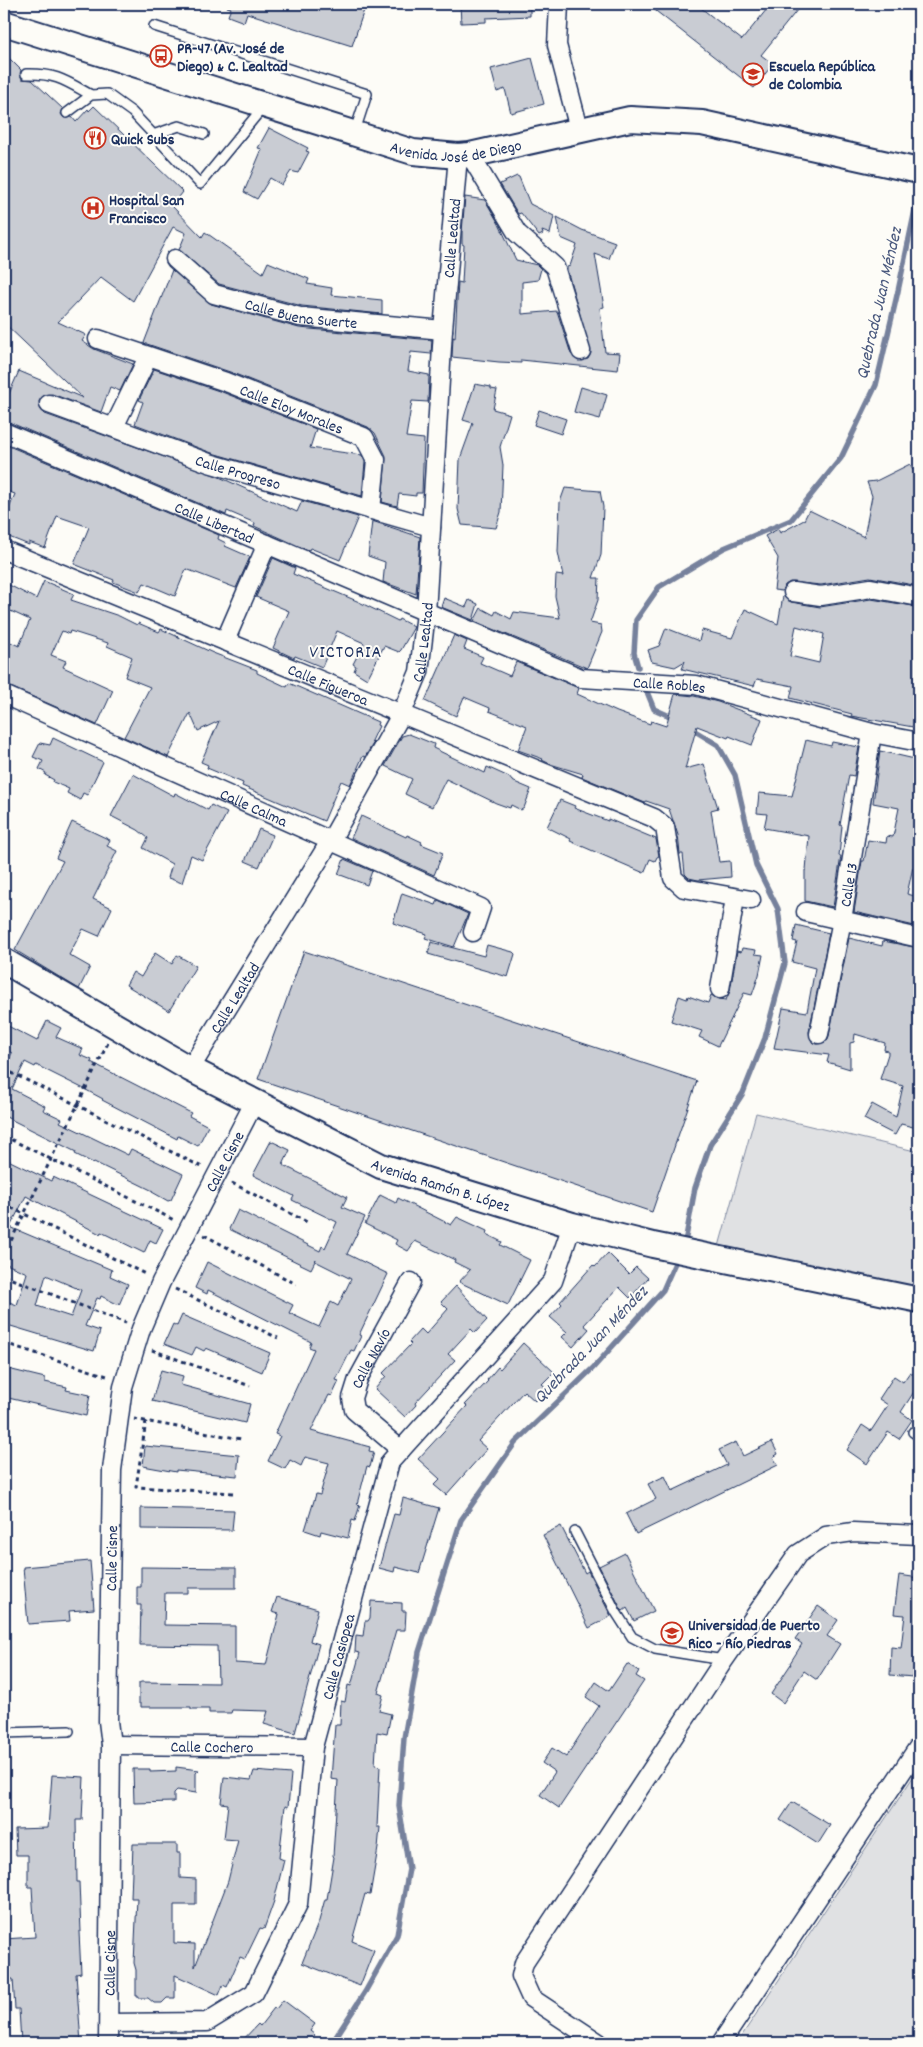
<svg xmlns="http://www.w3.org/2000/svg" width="923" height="2047" font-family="Dekko,sans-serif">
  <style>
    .green { fill: #e0e1e3; stroke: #7e88a0 }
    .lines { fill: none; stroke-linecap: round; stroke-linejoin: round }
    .stream { stroke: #76819c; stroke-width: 5.5 }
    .building { fill: #c9ccd3; stroke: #1b2f5e; fill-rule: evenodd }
    .lane-casing { stroke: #1b2f5e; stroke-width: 12 }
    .street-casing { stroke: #1b2f5e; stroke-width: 21 }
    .secondary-casing { stroke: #1b2f5e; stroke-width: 28 }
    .path { stroke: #1b2f5e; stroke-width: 3; stroke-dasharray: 4 4; stroke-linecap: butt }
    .lane { stroke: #fdfcf7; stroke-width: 9 }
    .street { stroke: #fdfcf7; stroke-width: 18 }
    .secondary { stroke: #fdfcf7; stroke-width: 24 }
    .labels { text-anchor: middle; stroke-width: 4; stroke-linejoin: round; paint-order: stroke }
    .poi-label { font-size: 16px; font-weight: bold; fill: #1b2f5e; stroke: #fdfcf7; text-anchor: start }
    .street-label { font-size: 16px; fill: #1b2f5e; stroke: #fdfcf7 }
    .water-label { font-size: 18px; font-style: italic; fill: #49587d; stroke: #fdfcf7 }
    .neighbourhood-label { font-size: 18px; letter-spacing: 1px; fill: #1b2f5e; stroke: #fdfcf7 }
  </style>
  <rect width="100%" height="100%" fill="#fdfcf7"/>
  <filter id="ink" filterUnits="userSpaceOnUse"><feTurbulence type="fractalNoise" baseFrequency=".02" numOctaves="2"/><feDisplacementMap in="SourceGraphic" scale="10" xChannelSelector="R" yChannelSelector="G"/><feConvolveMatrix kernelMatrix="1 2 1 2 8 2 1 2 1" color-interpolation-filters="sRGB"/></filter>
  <g filter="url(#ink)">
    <path class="green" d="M756,1113L919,1152V1285H888L718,1250Z
      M919,1768V2043H737Z"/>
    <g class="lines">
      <path class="stream" d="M638,667L634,653L636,620L659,587L724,548L791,520L841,458L876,385L898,291L919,191
        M645,687L654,709L674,718
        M682,1245L686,1237L695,1188L710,1145L743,1093L765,1038L785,963L778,909L756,865L735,775L718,745L690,728
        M332,2043L365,1992L397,1935L409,1869L399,1806L404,1738L419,1652L461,1520L515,1443L593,1368L663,1290L678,1256"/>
    </g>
    <path class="building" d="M228,4H366L352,46L247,13L244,22L228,16L231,8L227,7Z
      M460,4H530V16L486,18V22L461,23Z
      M647,4H696L742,40L771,4H802L761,55L773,64L754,88Z
      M4,53L21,70L20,74L22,79L32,80L63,109L61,114L64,118L72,117L76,122L88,109L89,111L94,106L183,192L172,206L202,237L205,232L263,273L268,262L309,279L307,284L332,288L331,295L382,300V314L302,306L219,284L179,250L186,233L173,227L133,301L101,277L58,322L86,335L82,341L94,349L133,364L120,391L110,387L101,412L52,394L43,396L39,401L41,410L45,414L217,476L297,512L302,501L358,517L340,560L310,548L309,550L303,548L254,526L255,523L227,511L226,515L4,420V405L19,371L83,398L4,323Z
      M532,58L544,104L511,113L505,89L497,92L491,69Z
      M269,128L308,148L306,151L309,152L298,173L291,171L282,185L270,178L257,199L244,192L262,149L258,148Z
      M517,176L519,177L530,204L554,216L550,234L542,231L543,234L539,236L521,213L518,214L500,184Z
      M465,197L485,200L499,224L516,260L537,265L541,269L538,280L522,282V314L557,311L571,354L578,361L588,359L591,353L567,270V267L570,266L577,245L561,238L557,217L582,230L615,242L609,259L595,254L604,307L600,308L605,352L620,353L618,370L521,360V363L499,362L452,357L453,337L455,338L458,282L462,283L464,245L462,244V232Z
      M172,270L211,304L299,328L432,340L431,354L411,352L408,371L429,375L428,402L412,401L406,437L424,439L422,493H416V496L399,494L397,506L382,502L386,456L375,433L368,427L230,372L144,343Z
      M154,369L222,392L316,429L310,448L362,455L365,462L362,496L212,453L135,424L143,402L139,400Z
      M475,384L491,387V389L497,390L493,409L510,414L500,447L503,465L501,512L496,528L462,525L458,509L460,459L473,423L463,420Z
      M581,387L607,395L600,419L574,412Z
      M539,410L566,419L561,434L534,425Z
      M4,444L219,535L218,539L226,543L225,546L250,557L236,588L186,569L175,596L144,583L139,592L113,582L114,580L74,564L89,527L57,516L45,548L29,542V545L4,535L9,523L4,521L15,494L4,490Z
      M910,464L919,480V586L870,577L821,585L790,582L785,585L782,591L774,590L778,558L765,536L778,529L780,533L804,520L809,510L864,537L872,496L867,482L876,481Z
      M565,488L600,491L603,507L601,555L593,578H599L598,600L590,623L601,625L602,632L587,668L474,621L481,608L494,615L496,611L511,619L514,612L560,618L555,596L556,575L563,576L558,552L560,502Z
      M372,521L420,537L416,594L383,582L385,562L368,556Z
      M273,558L295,568L293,574L357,601L398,621L399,619L414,627L401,650L399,652L384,646L367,679L354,671L356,666L353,664L364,643L337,631L322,667L295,656L294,658L273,648L289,611L256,597Z
      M44,581L74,594L71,600L119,616L137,625L138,623L159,632L161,629L213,653L257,670V673L287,687L289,683L378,722L377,725L379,726L371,743L374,742L365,757L363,756L350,785L341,781L324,821L242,786L243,783L207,768L208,765L201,762L219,721L198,731L190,713L168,757L124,737L150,687L125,677L132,657L107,646L108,643L70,631L69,634L62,631L51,655L66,661L63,667L113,690L97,725L4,684V639L19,646L30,620L4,608V597L9,585L36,599Z
      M783,596L791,602L820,607L871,599L919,607V696L913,727L851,716L852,714L790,698L793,686L757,679L754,686L682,669L685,661L675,667L652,662L648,650L659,646L666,628L699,641L702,630L732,638L745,609L778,624ZM796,626L824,634L819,663L790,656Z
      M444,598L466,607L469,600L478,604L473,620L441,607Z
      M454,635L467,641L464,649L483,657L480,663L510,676L516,662L579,688L577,694L617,712L650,724L651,721L666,726L675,694L694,696L718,702L762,719L752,745L729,736L728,738L697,726L685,769L704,764L718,808L711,810L719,862L730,861L731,877L698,880L689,878L685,874L683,854H680L678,835L669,809L646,801L645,803L582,777L583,774L550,764L542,760L543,759L518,750L527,726L489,711L490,708L464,697L456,716L425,701Z
      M409,734L434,744L433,748L485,773L487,767L509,777L512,781L531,789L524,808L521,810L511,805L510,808L496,803L446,779L432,807L405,794L412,779L385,766L402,736Z
      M53,738L103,762L87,795L83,793L80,800L67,793L69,789L53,782L54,780L45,775L46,773L39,769L43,761L33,757L40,743L50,745Z
      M806,740L831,746L832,742L859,747L854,776L849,775L840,825L842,826L839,856H841L833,907L805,901V870H806L809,836L764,828L767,814L757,813L759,793L792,796Z
      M880,751L919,760V838L917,851H919V869L913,867L907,894L919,897V927L854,912L862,861H864L868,840L886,843L887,836L893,837L899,808L873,803Z
      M133,774L174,796L175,793L208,810L211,805L227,813L202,860L191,855L182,883L168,878L172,864L143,848L148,838L138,830L111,816Z
      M560,800L575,806L574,808L608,821V819L656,839L659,856L657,857L655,861L650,859L644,873L570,841L571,839L547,827Z
      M361,816L406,837L407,835L422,842L421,844L443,853L434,875L351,838Z
      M72,822L110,840L107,846L117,851L93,899L112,908L99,936L83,929L69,955L90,967L79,989L15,950L63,861L56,858Z
      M259,829L273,835L259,867L245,861Z
      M344,859L372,871L367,885L338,874Z
      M402,893L436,905L438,900L468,914L454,947L425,938L427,934L393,923Z
      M796,925L829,933L809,1032L812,1042L817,1044L827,1041L829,1036L849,938L882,946L883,941L919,948V1117L917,1128L901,1124L895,1135L864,1119L872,1104L896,1117L903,1086L880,1079L888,1054V1051L884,1050L885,1043L855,1034L854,1042L850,1043V1069L827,1062L829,1055L774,1048L783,1008L807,1012L815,968L792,962L797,942L793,941Z
      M431,942L484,956L487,945L513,952L515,954L508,977L428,954Z
      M742,948L756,950L755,954L763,955L759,975L752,995L744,993L718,1046L699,1037L702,1031L671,1021L679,996L687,999L688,996L708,1003L711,995L718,999L726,1000L730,991L737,951L741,952Z
      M304,951L697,1081L652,1212L258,1079Z
      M155,953L172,964L177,955L196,966L169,1011L126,985L133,972L141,977Z
      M47,1021L61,1028L56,1037L83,1049L80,1055L92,1060L91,1062L191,1113L189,1116L208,1126L198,1146L178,1136L177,1139L102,1100L103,1099L88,1091L36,1065L35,1067L25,1062L12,1089L45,1106L43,1110L62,1119L60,1122L128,1155L131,1149L183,1174L171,1200L168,1201L152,1192L153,1191L94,1162L93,1163L75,1154L76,1152L4,1116V1069L12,1053L4,1049V1024L37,1041Z
      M271,1141L290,1150L283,1165L347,1197L342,1207L365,1217L347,1254L388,1274L359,1335L361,1336L354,1351L351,1350L336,1380L339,1381L332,1396L329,1395L311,1431L370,1447L369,1451L374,1452L370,1467L367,1466L357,1504L360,1505L355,1521L352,1520L348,1538L321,1531L320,1535L305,1530L316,1494L320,1495L329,1463L305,1457L301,1466L290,1460L285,1469L268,1461L280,1436L275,1434L314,1349L309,1347L311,1342L208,1290L207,1294L195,1288L207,1262L293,1305L289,1313L319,1327L331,1302L338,1306L351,1279L315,1261L316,1259L311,1269L229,1229L238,1210L320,1251L322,1246L325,1248L337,1222L292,1200L294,1196L253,1175Z
      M4,1158L51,1181L53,1177L163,1229L156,1243L150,1240L144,1253L101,1232L100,1234L26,1196L10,1227L112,1270L110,1276L128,1284L119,1305L101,1296L100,1299L97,1298L85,1326L100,1331L94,1351L4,1324V1300L17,1305L27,1273L4,1263ZM46,1275L81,1290L71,1317L37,1306Z
      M380,1195L396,1203L398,1198L451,1225L457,1217L487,1231L486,1234L502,1242L500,1245L530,1260L508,1305L459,1282L470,1270L454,1262L455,1260L415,1241L408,1251L395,1244L397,1240L365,1224Z
      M608,1253L629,1274L636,1267L648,1278L630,1298L619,1287L584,1325L589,1329L573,1347L562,1337L567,1332L550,1317L562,1304L560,1302L593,1265L595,1267Z
      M456,1286L487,1320L475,1333L471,1329L448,1354L455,1360L415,1403L416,1405L405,1417L375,1389L386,1376L383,1373L411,1344L409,1342L421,1329L426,1334L448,1309L441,1302Z
      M182,1315L270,1353L262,1372L206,1348L204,1351L196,1347L192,1355L164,1344L173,1324L177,1326Z
      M523,1343L554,1372L542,1384L547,1388L535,1401L524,1391L478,1441L487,1449L446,1495L434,1485L440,1479L418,1459L467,1406L465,1405L488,1381L487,1380L498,1367L500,1369Z
      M4,1368L45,1378V1382L67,1387L66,1390L90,1395L86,1416L4,1397Z
      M161,1370L183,1376L181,1385L250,1404L245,1423L152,1401Z
      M910,1372L919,1378V1384L901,1412L912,1420L899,1439L888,1432L867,1464L847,1450L862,1425L871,1431L888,1405L879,1399L894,1376L903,1382Z
      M736,1442L743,1456L772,1442L778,1454L773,1457L778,1465L636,1534L626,1514L656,1499L648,1484L665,1476L672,1491L727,1465L719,1450Z
      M145,1446L239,1455L237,1476L176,1470V1472L143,1466Z
      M403,1498L439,1508L419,1573L395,1567L394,1572L379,1568L394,1514L399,1515Z
      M141,1508L234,1510L232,1530L141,1529Z
      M561,1526L585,1573L588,1571L611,1616L589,1628L543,1535Z
      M625,1553L654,1611L634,1621L627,1608L623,1611L621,1609L599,1566Z
      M90,1561L94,1609L69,1611L70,1621L28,1624L23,1567Z
      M141,1567L236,1568V1588H188V1593H165L164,1625L235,1626V1663L266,1665L279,1614L272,1612L277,1597L318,1609L310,1641L319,1644L295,1733L264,1724L268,1711L232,1710L231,1713H209V1709H191V1707H141V1704H139V1683L141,1682L218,1683L217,1646L140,1645L141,1605H137V1587H141Z
      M899,1575L919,1578V1639H917L913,1677L890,1675L891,1647L901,1648L905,1615L894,1614Z
      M371,1601L402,1603V1611H406L405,1630H396L378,1693L383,1695L379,1711L391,1714L387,1734L377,1732L375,1765L380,1766L377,1827H380L378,1848L370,1895L365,1894L352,1941L374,1950L360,1986L302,1963L319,1921L325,1899H327L334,1857L333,1856L338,1780L331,1779L335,1725H340L341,1701L345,1702L348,1685L351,1686L360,1653L355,1652L356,1635L363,1636L365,1621H368L370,1618Z
      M818,1606L838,1620L827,1636L840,1644L817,1680L804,1671L783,1703L771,1694L791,1664L790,1663L802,1644L795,1639Z
      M627,1664L639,1671L636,1676L644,1681L559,1808L540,1795L555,1772L542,1763L552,1748L566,1757L599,1706L586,1697L596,1682L609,1691Z
      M176,1767L199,1770L196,1773V1793L177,1790L174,1793V1802L134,1803L133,1769H150V1772L176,1771Z
      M254,1771L291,1774L288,1807L285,1806L279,1858L284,1860L274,1901L264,1929L260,1928L245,1959L240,1957L227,1987L223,1985L219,1995L175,1975V1998H167L162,2003H154L148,1998H138V1996H136V1970L134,1963L137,1898H131L133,1844H177V1853H180V1878L196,1879V1905H174V1943L195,1944V1967L228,1881L238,1840L224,1839L228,1804L221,1803L224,1777L251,1780Z
      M52,1775L84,1777L82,1820H76L77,1882H79L81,1932H79L81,1973L76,1974L81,2043H21L19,2009H15L13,1979H4V1939L35,1937L32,1887H28V1855H16L15,1829L48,1828Z
      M792,1802L830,1825L818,1844L780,1820Z
      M283,2000L315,2024L310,2031L315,2035L308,2043H240L258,2024L260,2026L274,2008L276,2009Z"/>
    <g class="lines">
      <g class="lane-casing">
        <path id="lane" d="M154,26L367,94L354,134
          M26,74C56,73 66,81 91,95
          M67,113L91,95L107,94L132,112L200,184L264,106
          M153,135L179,126L204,134
          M913,1432L919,1436
          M575,1532L616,1612L632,1637L655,1649L724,1660
          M4,1733L69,1731"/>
      </g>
      <g class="street-casing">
        <g id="street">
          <path d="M559,4L557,45L579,129"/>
          <path d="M470,155L517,233L555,267L581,351"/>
          <path id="s1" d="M175,259L214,294L300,317L443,330"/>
          <path id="s2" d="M98,339L226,382L364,437L376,460L371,510"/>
          <path id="s3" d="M49,404L209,463L431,527"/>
          <path d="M114,427L148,357"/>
          <path id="s4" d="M4,432L581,678L696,685L872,733L919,742"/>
          <path id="s5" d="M4,550L654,818L665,827L673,878L684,888L751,900"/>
          <path d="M793,592L821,596L871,588L919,597"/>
          <path d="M225,641L267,544"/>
          <path id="s6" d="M4,695L481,908L473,932"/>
          <path d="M806,912L919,938"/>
          <path d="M720,989L735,898"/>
          <path id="s7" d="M819,1034L842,920L872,733"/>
          <path id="s8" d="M190,1069L331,840L401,715L419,672L426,613L443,330L458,156"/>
          <path id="s9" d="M401,1450L354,1410L352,1398L358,1379L411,1282"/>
          <path id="s10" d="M111,1745L313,1747"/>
          <path id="s11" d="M109,2023L207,2022L254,1993L298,1904L313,1747L390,1462L553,1281L572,1225"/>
          <path id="s12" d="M108,2043L111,1745L108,1721L112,1470L123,1387L141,1329L161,1282L254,1103"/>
          <path d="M599,2043L531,1998L521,1976L524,1963L724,1660L798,1554L826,1536L853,1532L919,1535"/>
          <path d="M721,2043L919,1746"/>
        </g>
      </g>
      <g class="secondary-casing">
        <g id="secondary">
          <path id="s13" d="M4,23L413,152L458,156L470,155L630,119L702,123L919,171"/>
          <path id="s14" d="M4,961L190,1069L381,1166L572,1225L653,1245L919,1300"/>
        </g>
      </g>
      <path class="path" d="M4,1069L202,1167
        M4,1136L174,1220
        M232,1183L307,1222
        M4,1204L147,1275
        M204,1235L296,1284
        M4,1255L108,1043
        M4,1276L126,1323
        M175,1289L278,1338
        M4,1343L110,1377
        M152,1350L250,1386
        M134,1419L241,1439
        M146,1421L136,1487L233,1493"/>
      <use href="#lane" class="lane"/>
      <use href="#street" class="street"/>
      <use href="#secondary" class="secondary"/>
    </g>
  </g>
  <defs>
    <g id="bus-ring" transform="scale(1.125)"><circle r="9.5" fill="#fdfcf7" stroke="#c8321e" stroke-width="1.5"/><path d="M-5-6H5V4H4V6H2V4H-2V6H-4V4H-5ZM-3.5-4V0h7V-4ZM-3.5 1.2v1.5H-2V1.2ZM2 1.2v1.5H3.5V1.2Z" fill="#c8321e"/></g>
    <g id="school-ring" transform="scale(1.125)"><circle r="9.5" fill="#fdfcf7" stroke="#c8321e" stroke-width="1.5"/><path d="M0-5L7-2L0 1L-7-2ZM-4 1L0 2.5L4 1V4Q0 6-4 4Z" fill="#c8321e"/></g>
    <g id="restaurant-ring" transform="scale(1.125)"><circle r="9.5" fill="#fdfcf7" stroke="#c8321e" stroke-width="1.5"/><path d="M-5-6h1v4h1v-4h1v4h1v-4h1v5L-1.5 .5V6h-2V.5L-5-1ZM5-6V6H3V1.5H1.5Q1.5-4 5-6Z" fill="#c8321e"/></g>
    <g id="hospital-ring" transform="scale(1.125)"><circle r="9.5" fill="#fdfcf7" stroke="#c8321e" stroke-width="1.5"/><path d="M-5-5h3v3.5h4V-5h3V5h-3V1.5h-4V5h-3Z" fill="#c8321e"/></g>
    <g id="university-ring" transform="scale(1.125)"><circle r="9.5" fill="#fdfcf7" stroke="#c8321e" stroke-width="1.5"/><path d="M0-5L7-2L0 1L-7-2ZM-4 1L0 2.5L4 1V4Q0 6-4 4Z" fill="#c8321e"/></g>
  </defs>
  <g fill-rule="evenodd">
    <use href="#bus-ring" x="161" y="56"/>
    <use href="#school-ring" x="753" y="74"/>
    <use href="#restaurant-ring" x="95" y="138"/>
    <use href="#hospital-ring" x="93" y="208"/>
    <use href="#university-ring" x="672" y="1633"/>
  </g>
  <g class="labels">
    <g class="poi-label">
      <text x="177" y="53">PR-47 (Av. José de<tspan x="177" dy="18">Diego) &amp; C. Lealtad</tspan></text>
      <text x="769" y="71">Escuela República<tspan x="769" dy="18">de Colombia</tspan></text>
      <text x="111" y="144">Quick Subs</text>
      <text x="109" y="205">Hospital San<tspan x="109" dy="18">Francisco</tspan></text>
      <text x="688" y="1630">Universidad de Puerto<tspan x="688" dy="18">Rico - Río Piedras</tspan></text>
    </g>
    <g class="street-label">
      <text dy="6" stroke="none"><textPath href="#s13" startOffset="472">Avenida José de Diego</textPath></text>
      <text dy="6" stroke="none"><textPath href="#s8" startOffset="894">Calle Lealtad</textPath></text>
      <text dy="6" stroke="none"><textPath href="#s1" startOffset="142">Calle Buena Suerte</textPath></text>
      <text dy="6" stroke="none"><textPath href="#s2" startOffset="206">Calle Eloy Morales</textPath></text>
      <text dy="6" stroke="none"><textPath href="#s3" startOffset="201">Calle Progreso</textPath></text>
      <text dy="6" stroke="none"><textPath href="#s4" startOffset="229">Calle Libertad</textPath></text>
      <text dy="6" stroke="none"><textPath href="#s8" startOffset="489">Calle Lealtad</textPath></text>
      <text dy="6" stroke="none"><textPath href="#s5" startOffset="351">Calle Figueroa</textPath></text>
      <text dy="6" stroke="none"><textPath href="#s4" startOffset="716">Calle Robles</textPath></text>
      <text dy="6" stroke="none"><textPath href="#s6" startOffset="274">Calle Calma</textPath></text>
      <text dy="6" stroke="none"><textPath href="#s7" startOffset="152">Calle 13</textPath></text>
      <text dy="6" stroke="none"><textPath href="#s8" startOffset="84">Calle Lealtad</textPath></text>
      <text dy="6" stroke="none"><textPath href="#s12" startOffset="905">Calle Cisne</textPath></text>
      <text dy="6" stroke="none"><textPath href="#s14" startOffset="492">Avenida Ramón B. López</textPath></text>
      <text dy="6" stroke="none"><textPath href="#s9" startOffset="118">Calle Navío</textPath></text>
      <text dy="6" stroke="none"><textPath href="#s12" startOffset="485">Calle Cisne</textPath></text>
      <text dy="6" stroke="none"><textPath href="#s11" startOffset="504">Calle Casiopea</textPath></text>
      <text dy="6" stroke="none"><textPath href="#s10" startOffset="101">Calle Cochero</textPath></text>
      <text dy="6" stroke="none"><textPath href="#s12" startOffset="80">Calle Cisne</textPath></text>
    </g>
    <g class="water-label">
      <text transform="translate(878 303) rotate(-77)" y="6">Quebrada Juan Méndez</text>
      <text transform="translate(590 1344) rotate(-46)" y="6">Quebrada Juan Méndez</text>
    </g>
    <g class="neighbourhood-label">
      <text x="346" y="657">VICTORIA</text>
    </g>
  </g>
  <rect width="923" height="2047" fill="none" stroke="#fdfcf7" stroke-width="20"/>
  <rect x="10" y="10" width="903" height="2027" fill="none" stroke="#1b2f5e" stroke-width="2" filter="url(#ink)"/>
</svg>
